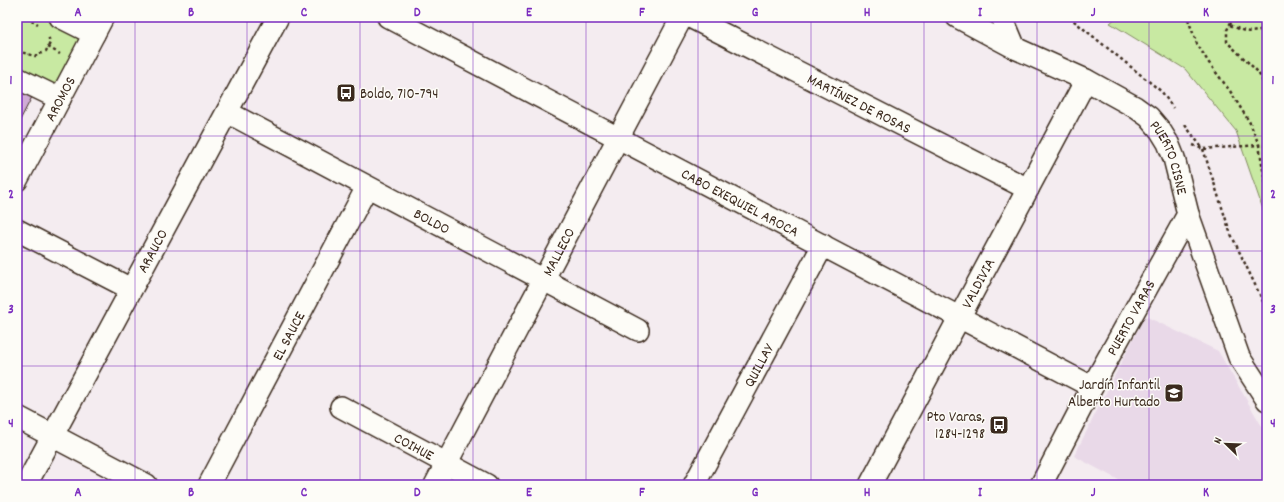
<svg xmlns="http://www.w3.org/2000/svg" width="1284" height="502" font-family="Dekko,sans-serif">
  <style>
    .built { fill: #e9d9e8 }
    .green { fill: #c8e9a2; stroke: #828a60 }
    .building { fill: #d0acd6; stroke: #3b2a1e }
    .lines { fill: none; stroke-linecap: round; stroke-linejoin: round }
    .minor-casing { stroke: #3b2a1e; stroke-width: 24 }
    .tertiary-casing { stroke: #3b2a1e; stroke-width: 25 }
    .path { stroke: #3b2a1e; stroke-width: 2.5; stroke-dasharray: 3 3; stroke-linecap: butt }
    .minor { stroke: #fdfcf7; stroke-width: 21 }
    .tertiary { stroke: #fdfcf7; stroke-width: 22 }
    .grid { fill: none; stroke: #7b2cbf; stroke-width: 1; stroke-opacity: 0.55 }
    .labels { text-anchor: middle; stroke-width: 3; stroke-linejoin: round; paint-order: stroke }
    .poi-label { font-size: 15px; fill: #3b2a1e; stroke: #fdfcf7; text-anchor: end }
    .street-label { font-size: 15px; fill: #3b2a1e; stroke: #fdfcf7 }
    .neatline { fill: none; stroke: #7b2cbf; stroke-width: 1.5 }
    .grid-label { font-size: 13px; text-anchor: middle; font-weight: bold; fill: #7b2cbf }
  </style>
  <rect width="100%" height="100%" fill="#f4ecf0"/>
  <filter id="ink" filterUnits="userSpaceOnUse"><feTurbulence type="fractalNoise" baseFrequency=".025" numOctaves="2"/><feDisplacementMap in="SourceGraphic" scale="8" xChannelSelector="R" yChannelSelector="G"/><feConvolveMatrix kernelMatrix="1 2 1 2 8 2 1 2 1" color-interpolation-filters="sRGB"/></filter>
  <g filter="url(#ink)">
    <path class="built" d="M1145,316L1218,351L1267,435V485H1128L1074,456Z"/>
    <path class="green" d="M17,17H44L81,36L55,89L17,70Z
      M1117,17H1267V221L1236,131L1185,69L1110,23Z"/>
    <path class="building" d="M17,90L32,97L17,126Z"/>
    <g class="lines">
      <g class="minor-casing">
        <g id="minor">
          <path d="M60,17L94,34"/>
          <path id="s1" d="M388,17L1092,387"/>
          <path id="s2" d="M690,17L1028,189"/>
          <path id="s3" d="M957,17L1015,48L1086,80L1135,107L1149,117L1160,130L1168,143L1174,158L1188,214L1239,357L1267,400"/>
          <path d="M1002,17L1015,48"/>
          <path d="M17,78L60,99"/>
          <path id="s4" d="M227,112L638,330"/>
          <path id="s5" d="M17,180L103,17"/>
          <path d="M17,230L131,289"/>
          <path id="s6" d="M341,407L487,485"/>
          <path id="s7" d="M26,485L278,17"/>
          <path id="s8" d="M209,485L367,187"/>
          <path id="s9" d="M435,485L682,17"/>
          <path id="s10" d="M694,485L823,245"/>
          <path id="s11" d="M870,485L1086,80"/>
          <path id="s12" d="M1041,485L1092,387L1188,214"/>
        </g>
      </g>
      <g class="tertiary-casing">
        <path id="tertiary" d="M17,417L146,485"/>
      </g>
      <path class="path" d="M26,17L38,24
        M1069,17L1162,92L1173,108
        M1184,17L1194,19L1200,17
        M1230,17L1232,20L1227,30V42L1258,72L1267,90
        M1188,19L1197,44L1209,63L1230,91L1250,123L1259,145H1267
        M1230,25C1245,32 1251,35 1267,27
        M48,47L60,54
        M17,51L35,56L46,51L50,43L48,35
        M1185,125L1203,149L1230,232L1267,310
        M1193,145L1203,149L1259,145L1267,194"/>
      <use href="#minor" class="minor"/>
      <use href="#tertiary" class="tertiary"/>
    </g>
  </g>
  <path class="grid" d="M135,17V485M247,17V485M360,17V485M473,17V485M586,17V485M698,17V485M811,17V485M924,17V485M1037,17V485M1149,17V485M17,136H1267M17,251H1267M17,366H1267"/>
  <defs>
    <g id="bus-square" transform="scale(1)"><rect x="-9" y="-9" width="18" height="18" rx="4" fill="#3b2a1e" stroke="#fdfcf7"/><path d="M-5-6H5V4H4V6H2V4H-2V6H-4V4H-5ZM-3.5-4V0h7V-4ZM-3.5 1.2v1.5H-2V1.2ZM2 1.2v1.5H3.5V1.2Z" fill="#fff"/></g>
    <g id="school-square" transform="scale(1)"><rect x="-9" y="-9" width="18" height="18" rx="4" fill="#3b2a1e" stroke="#fdfcf7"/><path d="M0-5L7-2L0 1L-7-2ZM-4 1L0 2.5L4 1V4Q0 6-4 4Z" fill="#fff"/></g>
  </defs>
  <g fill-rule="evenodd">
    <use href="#bus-square" x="346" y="93"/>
    <use href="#school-square" x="1174" y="393"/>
    <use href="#bus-square" x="999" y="425"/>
  </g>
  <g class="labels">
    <g class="poi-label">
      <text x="360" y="98" text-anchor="start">Boldo, 710-794</text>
      <text x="1160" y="389">Jardín Infantil<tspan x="1160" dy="17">Alberto Hurtado</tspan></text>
      <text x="985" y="421">Pto Varas,<tspan x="985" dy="17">1284-1298</tspan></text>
    </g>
    <g class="street-label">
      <text dy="5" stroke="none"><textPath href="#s5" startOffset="92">AROMOS</textPath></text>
      <text dy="5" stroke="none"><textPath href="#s2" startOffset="190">MARTÍNEZ DE ROSAS</textPath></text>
      <text dy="5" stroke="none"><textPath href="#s3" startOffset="263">PUERTO CISNE</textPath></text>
      <text dy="5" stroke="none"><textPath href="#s1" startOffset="398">CABO EXEQUIEL AROCA</textPath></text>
      <text dy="5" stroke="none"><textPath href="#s4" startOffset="232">BOLDO</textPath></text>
      <text dy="5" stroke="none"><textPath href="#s7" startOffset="266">ARAUCO</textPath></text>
      <text dy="5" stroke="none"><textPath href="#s9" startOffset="264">MALLECO</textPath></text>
      <text dy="5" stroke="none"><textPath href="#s11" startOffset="229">VALDIVIA</textPath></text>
      <text dy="5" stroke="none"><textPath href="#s12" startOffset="190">PUERTO VARAS</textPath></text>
      <text dy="5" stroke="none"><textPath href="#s8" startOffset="169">EL SAUCE</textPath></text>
      <text dy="5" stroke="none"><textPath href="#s10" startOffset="136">QUILLAY</textPath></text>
      <text dy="5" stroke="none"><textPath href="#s6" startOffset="83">COIHUE</textPath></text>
    </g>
  </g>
  <rect width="1284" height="502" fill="none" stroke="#fdfcf7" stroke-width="44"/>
  <g transform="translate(1226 444) rotate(293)" stroke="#fdfcf7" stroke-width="3" paint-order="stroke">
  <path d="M0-3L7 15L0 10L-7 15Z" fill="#3b2a1e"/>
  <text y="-6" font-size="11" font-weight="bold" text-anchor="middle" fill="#3b2a1e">N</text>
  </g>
  <rect x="22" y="22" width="1240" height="458" class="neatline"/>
  <g class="grid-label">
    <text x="78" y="16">A</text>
    <text x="191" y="16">B</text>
    <text x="304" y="16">C</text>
    <text x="417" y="16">D</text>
    <text x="529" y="16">E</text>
    <text x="642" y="16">F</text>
    <text x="755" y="16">G</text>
    <text x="867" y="16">H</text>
    <text x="980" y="16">I</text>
    <text x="1093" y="16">J</text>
    <text x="1206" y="16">K</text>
    <text x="11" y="84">1</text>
    <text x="1273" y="84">1</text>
    <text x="11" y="198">2</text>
    <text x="1273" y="198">2</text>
    <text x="11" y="313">3</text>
    <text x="1273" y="313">3</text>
    <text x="11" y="427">4</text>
    <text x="1273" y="427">4</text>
    <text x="78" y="496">A</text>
    <text x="191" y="496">B</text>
    <text x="304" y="496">C</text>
    <text x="417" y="496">D</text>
    <text x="529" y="496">E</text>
    <text x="642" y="496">F</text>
    <text x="755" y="496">G</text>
    <text x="867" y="496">H</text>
    <text x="980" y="496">I</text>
    <text x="1093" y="496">J</text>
    <text x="1206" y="496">K</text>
  </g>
</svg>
